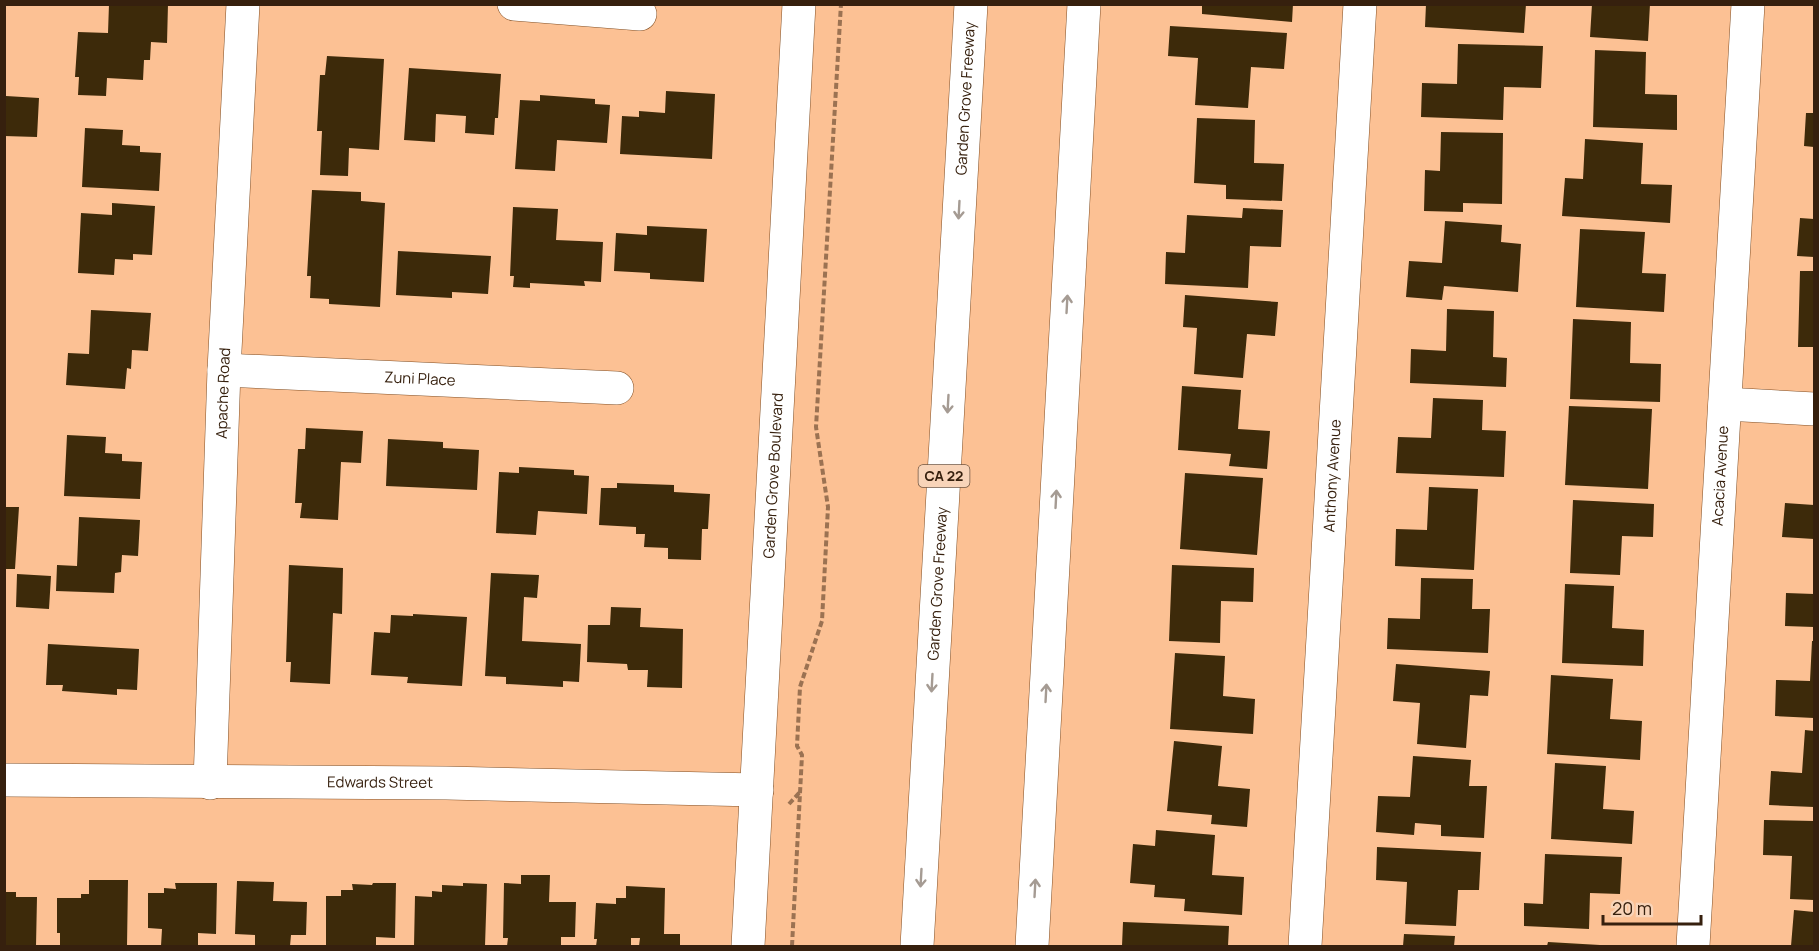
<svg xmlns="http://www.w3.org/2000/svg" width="1819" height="951" font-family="Manrope,sans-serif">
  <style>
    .building { fill: #3d2a0a }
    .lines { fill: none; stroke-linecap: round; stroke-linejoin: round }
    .street-casing { stroke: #824f24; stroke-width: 34 }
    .secondary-casing { stroke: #824f24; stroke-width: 34 }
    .highway-casing { stroke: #824f24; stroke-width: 34 }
    .path { stroke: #9b7252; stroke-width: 4; stroke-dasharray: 6 3; stroke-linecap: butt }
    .street { stroke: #fff; stroke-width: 33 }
    .secondary { stroke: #fff; stroke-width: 33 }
    .highway { stroke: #fff; stroke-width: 33 }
    .oneway { stroke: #a59b93 }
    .labels { text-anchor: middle; stroke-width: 6; stroke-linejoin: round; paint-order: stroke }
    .shield { fill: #f8d4b9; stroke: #705641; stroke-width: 1.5 }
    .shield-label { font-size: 14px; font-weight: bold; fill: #36200e }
    .street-label { font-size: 15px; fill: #36200e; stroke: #f8d4b9 }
  </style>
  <rect width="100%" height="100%" fill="#fcc194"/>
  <path class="building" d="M109,4H168L167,43L151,42L150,60H144L143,80L107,78L106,96L78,95L79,77H75L78,32L108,33Z
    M1202,4H1293L1292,22L1202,14Z
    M1426,4H1526L1524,33L1425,27Z
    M1592,4H1650L1648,41L1590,37Z
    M1170,26L1287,33L1284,69L1251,67L1248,108L1195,105L1198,58L1168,56Z
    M1458,44L1543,46L1541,88L1504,87L1503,120L1421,117L1422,83L1457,84Z
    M1595,50L1646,52L1645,94L1677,95V130L1593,127Z
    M327,56L384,59L379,150L349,148L348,176L320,175L322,131H317L320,75H325Z
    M409,68L501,74L498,118H495L494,135L465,133L466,116L436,114L435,142L404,140Z
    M666,91L715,94L712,159L620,154L622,116L639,117V111L665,113Z
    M540,95L595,99V104L610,105L607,143L557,140L555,171L515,169L520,100L540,101Z
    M6,96L39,98L37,137L4,136Z
    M1806,113H1814V147L1804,146Z
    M1197,118L1255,120L1254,163L1284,164L1282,201L1226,199V185L1194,183Z
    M85,128L123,130L122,145L140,146V152L161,153L159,191L82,187Z
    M1441,132L1503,133L1502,204L1463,203V212L1424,211L1425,170L1440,171Z
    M1585,139L1643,143L1641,184L1672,185L1670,223L1562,216L1565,178L1583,179Z
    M312,190L361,192V201L385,203L380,307L329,304V299L310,298L311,276H307Z
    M112,203L155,206L152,255L133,254V260L115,259L114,275L78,273L81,213L112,215Z
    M513,207L558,209L556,240L603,242L601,282L584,281L585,286L530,283V288L513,287L514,276H510Z
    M1243,208L1283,210L1281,247L1250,246L1248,288L1165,284L1166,252L1185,253L1187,215L1242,218Z
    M1800,218L1814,219V257L1797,256Z
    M1445,221L1502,225L1501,242L1521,244L1518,292L1444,286L1442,300L1406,297L1409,261L1442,263Z
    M647,226L707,229L704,282L650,279V273L614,271L616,233L647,235Z
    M1580,229L1645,232L1642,273L1666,274L1664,312L1576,307Z
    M398,251L491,256L488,294L452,292V298L396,295Z
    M1800,271H1814V347H1798Z
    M1185,295L1278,302L1275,336L1247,334L1243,378L1194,374L1197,328L1183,327Z
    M1447,309L1494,311L1493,357L1507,358L1506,387L1410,383L1411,349L1446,351Z
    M91,310L151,313L148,351L132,350L131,369L127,368L125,389L66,385L68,353L89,354Z
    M1573,319L1631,322L1630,363L1661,364L1660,402L1570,399Z
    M1182,386L1241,390L1238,429L1270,431L1267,469L1229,466L1231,454L1178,450Z
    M1433,398L1483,400L1482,430L1506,431L1504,477L1396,473L1398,437L1431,438Z
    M1569,406L1652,409L1648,489L1565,485Z
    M306,428L363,431L361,463L341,462L338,520L300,518L302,503H295L298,449H305Z
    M67,435L106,437L105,453L122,454V461L142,462L140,499L64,496Z
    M388,439L443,442V448L479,450L477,490L386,486Z
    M519,467L574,470V475L589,476L587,514L538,511L536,535L496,533L499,472L519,473Z
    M1185,473L1263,478L1257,555L1180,549Z
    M617,483L674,485V492L710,494L708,529H702L701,560L668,559V548L644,547L645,534H636V527L599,525L601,488H617Z
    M1429,487L1478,489L1474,570L1395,566L1396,529L1427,530Z
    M1573,500L1654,504L1653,537L1622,536L1620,575L1570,573Z
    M1785,503L1814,505V539L1782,537Z
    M4,507H19L15,569H4Z
    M79,517L140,520L138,556L122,555L121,572L115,573L114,593L56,591L57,565L77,566Z
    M289,565L343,568L342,614L333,613L330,684L290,682L291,662H286Z
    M1172,565L1254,568L1253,602L1221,601L1220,643L1169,641Z
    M491,573L539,575L537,598L524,597L522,641L581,644L579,682L563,681V687L506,684V677L485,676Z
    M17,574L51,576L49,609L16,607Z
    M1421,578L1473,579L1472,609H1490L1488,653L1387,649L1388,618L1420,619Z
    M1565,584L1614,586L1612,628L1644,630L1643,666L1562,663Z
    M1786,593L1814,594V627L1785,626Z
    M611,607L641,608L640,627L683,629L682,688L647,687L648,670H628L627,664L587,662L588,625H610Z
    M413,614L467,617L462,686L407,683L408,677L371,675L374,632L390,633L391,615L413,616Z
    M1812,641H1814V718L1775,716L1776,680L1810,681Z
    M48,644L139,649L137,690L117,689V695L62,691L63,685H46Z
    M1175,653L1225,656L1223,696L1255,699L1253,734L1170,729Z
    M1396,664L1490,671L1488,696L1470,695L1466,748L1417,744L1420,703L1393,701Z
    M1551,675L1613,679L1610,719L1642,721L1640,760L1547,754Z
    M1805,730L1814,731V807L1769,805L1771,771L1802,773Z
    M1174,741L1222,746L1218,786L1250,789L1247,827L1211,824L1212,815L1167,811Z
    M1413,756L1471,760L1469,786H1487L1484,838L1441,836V825L1415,823L1414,835L1376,832L1378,796L1410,797Z
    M1555,763L1606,766L1603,809L1634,811L1632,844L1551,839Z
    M1764,820L1814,821V900L1790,899L1792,856L1763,855Z
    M1156,830L1215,835L1212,875L1244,877L1242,915L1184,911L1185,899L1154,897L1155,885L1130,883L1133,844L1155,846Z
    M1377,847L1481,852L1479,890H1458L1456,926L1405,924L1407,882L1376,880Z
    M1545,854L1622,857L1620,894L1590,893L1589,929L1524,926V903L1543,904Z
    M521,875H550L549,902H576L575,937H561V946H507L508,938H503L504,883L521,884Z
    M89,880H128L127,946H60V933H57V898H81V894H89Z
    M237,881L274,882L273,901L307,902L306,935H291L290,946H255V935L235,934Z
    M175,883H217L216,934L198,933V946H161L162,929L148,928V893H164V888L176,889Z
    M373,883H396L395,938L376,937V946H326V896H341V890H353L352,884L372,885Z
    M463,883L487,884L485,946H414L415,896L432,897V891L442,892V885L463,886Z
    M626,886L665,888L664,934H680V946H639L640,938H631V946H596L597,939H594L596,903L616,904V898H626Z
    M4,892H16V897H37L36,946H4Z
    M1794,910L1814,912V946H1791Z
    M1123,922L1229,926L1228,946H1122Z
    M1404,934L1455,936L1454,946H1403Z
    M1548,942L1600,945V946H1547Z"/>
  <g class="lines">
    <g class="street-casing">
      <g id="street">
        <path d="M514,4L640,14"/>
        <path id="s1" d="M224,370L617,388"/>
        <path d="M1725,404L1814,409"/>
        <path id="s2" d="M210,783L224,370L243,4"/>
        <path id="s3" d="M1305,946L1360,4"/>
        <path id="s4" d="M1693,946L1748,4"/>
      </g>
    </g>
    <g class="secondary-casing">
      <g id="secondary">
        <path id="s5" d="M4,780L446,783L757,790"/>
        <path id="s6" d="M748,946L799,4"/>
      </g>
    </g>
    <g class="highway-casing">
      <g id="highway">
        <path id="s7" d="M917,946L971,4"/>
        <path d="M1032,946L1084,4"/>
      </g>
    </g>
    <path class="path" d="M789,804L800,792
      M792,946L802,755L797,746L800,687L822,621L828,507L816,427L841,4"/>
    <use href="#street" class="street"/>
    <use href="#secondary" class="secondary"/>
    <use href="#highway" class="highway"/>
  </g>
  <defs><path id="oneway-shaft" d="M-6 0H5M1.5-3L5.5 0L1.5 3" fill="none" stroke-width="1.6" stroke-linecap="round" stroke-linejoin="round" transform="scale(1.5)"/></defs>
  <g class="oneway">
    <use href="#oneway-shaft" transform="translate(959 210) rotate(93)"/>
    <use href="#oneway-shaft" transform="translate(1067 304) rotate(-87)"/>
    <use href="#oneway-shaft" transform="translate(948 404) rotate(93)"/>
    <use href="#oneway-shaft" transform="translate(1056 499) rotate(-87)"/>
    <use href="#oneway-shaft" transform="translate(932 683) rotate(93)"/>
    <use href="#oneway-shaft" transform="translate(1046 693) rotate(-87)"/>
    <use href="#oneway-shaft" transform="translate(921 878) rotate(93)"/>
    <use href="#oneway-shaft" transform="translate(1035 888) rotate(-87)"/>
  </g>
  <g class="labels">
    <rect class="shield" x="918.5" y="465" width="51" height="22" rx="4.5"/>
    <g class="shield-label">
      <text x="944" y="481">CA 22</text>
    </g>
    <g class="street-label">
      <text dy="5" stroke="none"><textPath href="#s7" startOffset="849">Garden Grove Freeway</textPath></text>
      <text dy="5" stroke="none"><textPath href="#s1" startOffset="196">Zuni Place</textPath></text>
      <text dy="5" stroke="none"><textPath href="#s2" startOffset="390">Apache Road</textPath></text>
      <text dy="5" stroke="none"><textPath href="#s3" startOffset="471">Anthony Avenue</textPath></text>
      <text dy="5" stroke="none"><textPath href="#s6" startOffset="471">Garden Grove Boulevard</textPath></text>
      <text dy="5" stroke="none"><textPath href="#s4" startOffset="471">Acacia Avenue</textPath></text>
      <text dy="5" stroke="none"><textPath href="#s7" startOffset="363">Garden Grove Freeway</textPath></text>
      <text dy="5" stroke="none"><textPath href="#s5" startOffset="376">Edwards Street</textPath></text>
    </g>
  </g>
  <rect width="1819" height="951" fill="none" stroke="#36200e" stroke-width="12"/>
  <path d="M1603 915v9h98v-9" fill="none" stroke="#36200e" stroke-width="3"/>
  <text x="1612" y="915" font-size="18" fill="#36200e" stroke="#f8d4b9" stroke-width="4.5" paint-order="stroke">20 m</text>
</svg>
